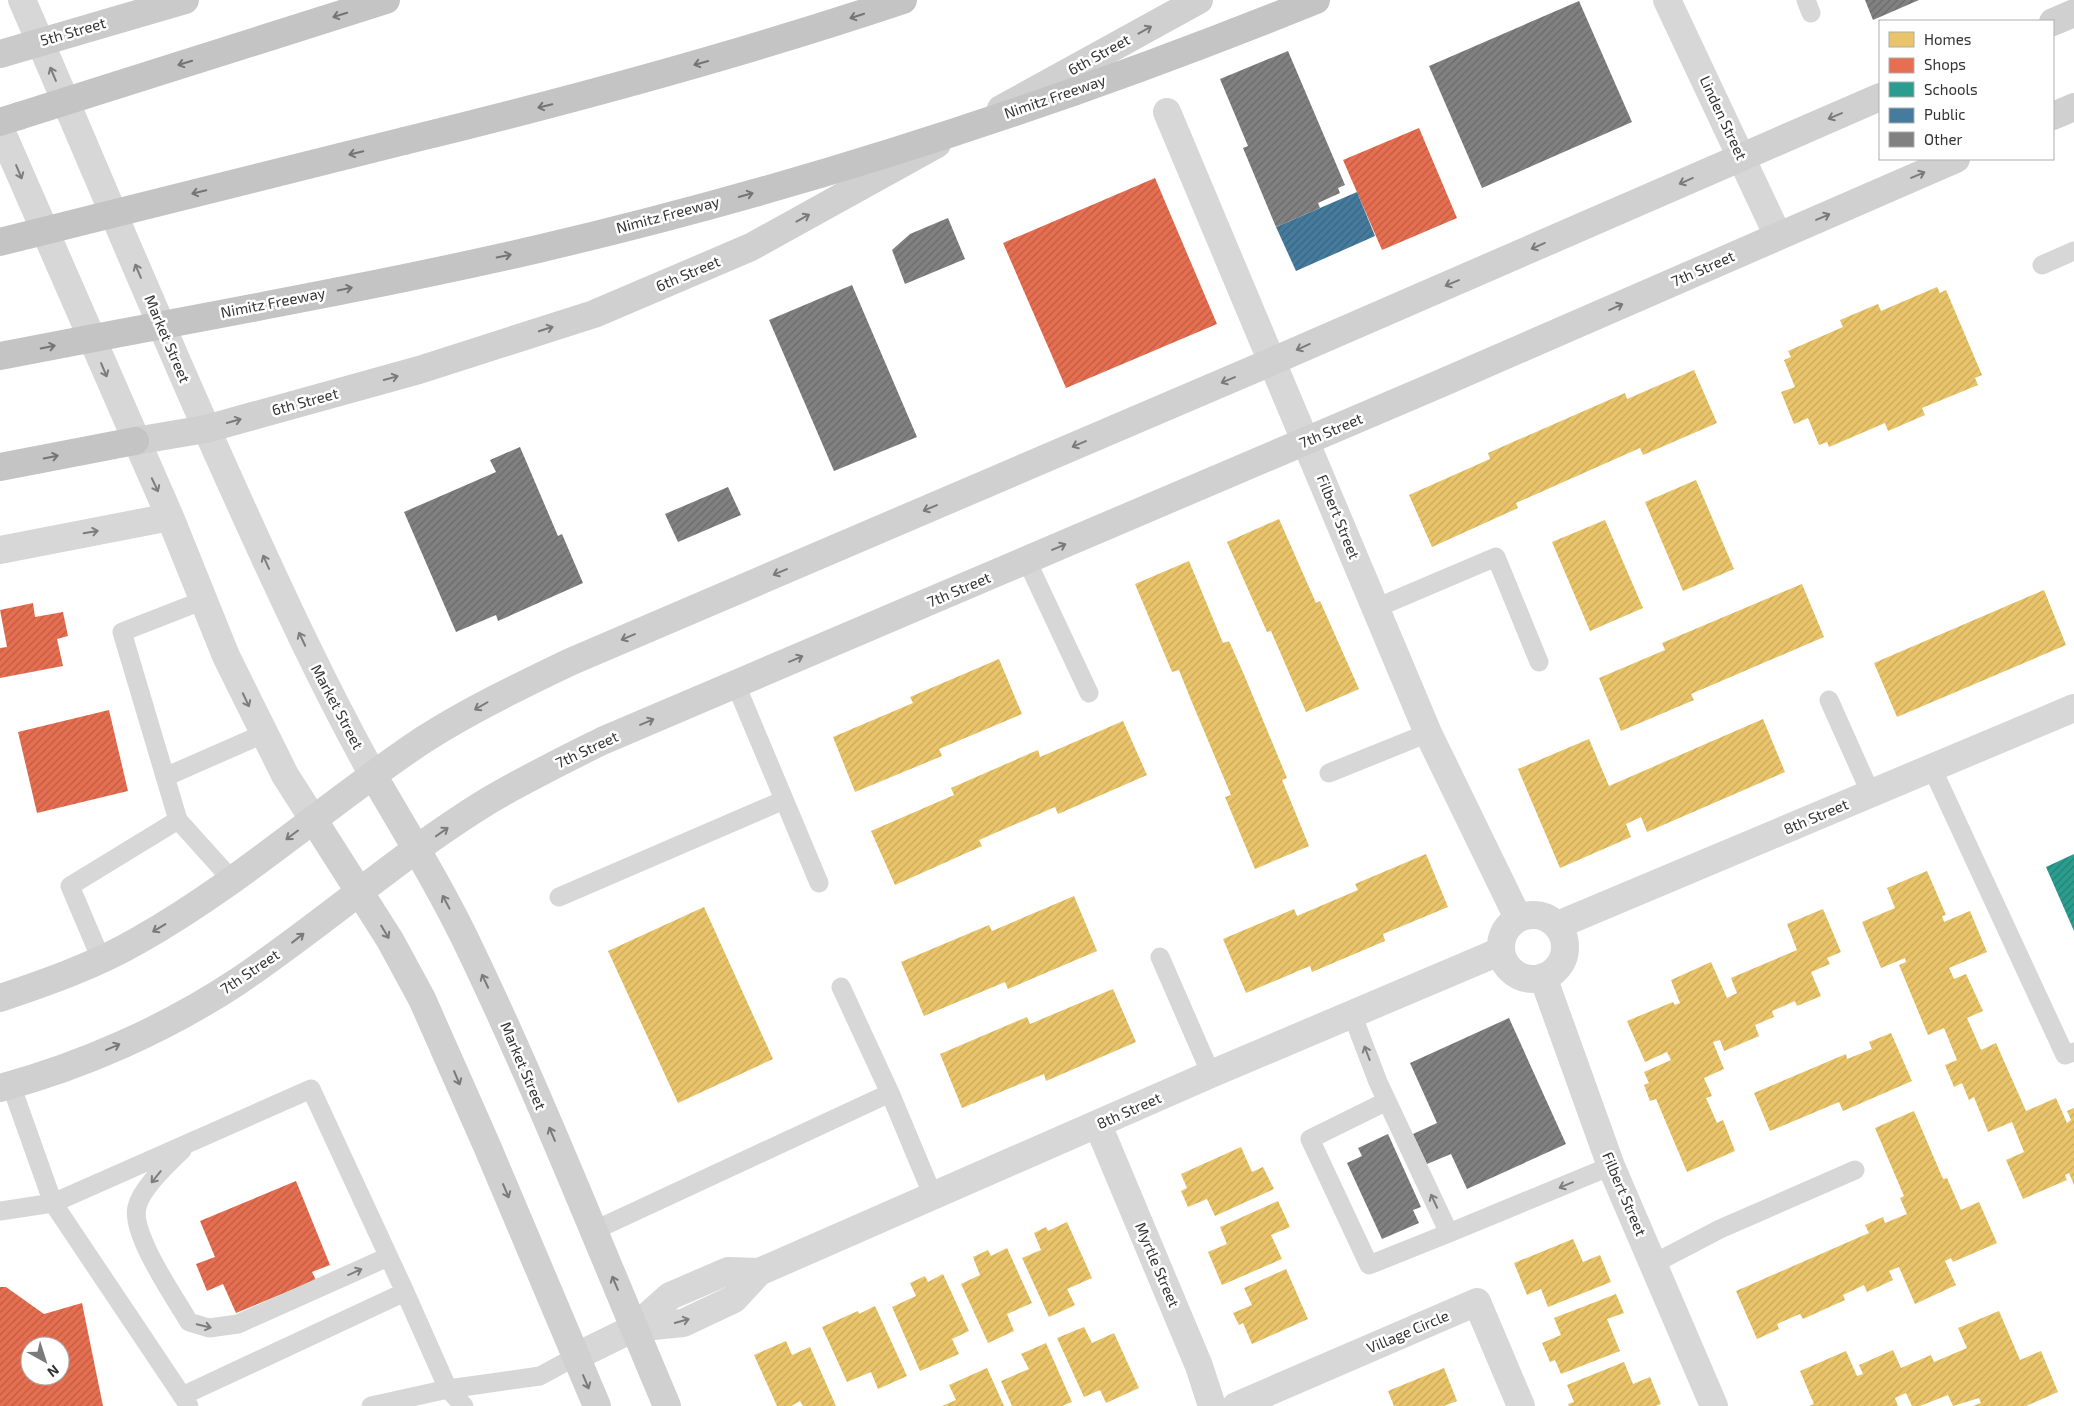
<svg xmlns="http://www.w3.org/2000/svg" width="2074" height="1406" font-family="'Exo 2',sans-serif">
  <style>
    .homes { fill: url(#homes-hatch) }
    .shops { fill: url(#shops-hatch); fill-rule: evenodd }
    .schools { fill: url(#schools-hatch) }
    .public { fill: url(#public-hatch) }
    .building { fill: url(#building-hatch) }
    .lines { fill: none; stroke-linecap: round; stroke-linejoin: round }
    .service { stroke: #d7d7d7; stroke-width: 19 }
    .minor { stroke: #d7d7d7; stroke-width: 28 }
    .tertiary { stroke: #d7d7d7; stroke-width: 28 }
    .secondary { stroke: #d0d0d0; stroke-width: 28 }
    .primary { stroke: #cacaca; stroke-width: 28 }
    .motorway { stroke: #c4c4c4; stroke-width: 28 }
    .motorway-bridge { stroke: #c4c4c4; stroke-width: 28 }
    .oneway { stroke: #747474 }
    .oneway2 { stroke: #7a7a7a }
    .oneway3 { stroke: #7d7d7d }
    .labels { text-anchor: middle; stroke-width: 5; stroke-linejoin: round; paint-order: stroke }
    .street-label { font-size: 15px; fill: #333; stroke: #fff }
  </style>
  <defs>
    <pattern id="homes-hatch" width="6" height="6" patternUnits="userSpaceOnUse" patternTransform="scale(1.25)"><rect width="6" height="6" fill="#e9c46a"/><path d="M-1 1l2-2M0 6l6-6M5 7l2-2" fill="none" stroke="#c8a95c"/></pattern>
    <pattern id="shops-hatch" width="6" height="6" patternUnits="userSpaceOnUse" patternTransform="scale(1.25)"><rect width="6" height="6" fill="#e76f51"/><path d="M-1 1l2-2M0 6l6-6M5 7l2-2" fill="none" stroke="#bc5c44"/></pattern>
    <pattern id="schools-hatch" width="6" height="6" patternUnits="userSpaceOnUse" patternTransform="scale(1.25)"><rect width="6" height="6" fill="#2a9d8f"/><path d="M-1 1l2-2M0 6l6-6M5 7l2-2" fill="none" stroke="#258175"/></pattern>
    <pattern id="public-hatch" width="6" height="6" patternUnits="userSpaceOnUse" patternTransform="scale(1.25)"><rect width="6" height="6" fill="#457b9d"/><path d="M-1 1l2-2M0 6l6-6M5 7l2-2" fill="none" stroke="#3a6581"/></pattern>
    <pattern id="building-hatch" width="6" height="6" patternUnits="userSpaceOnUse" patternTransform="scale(1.25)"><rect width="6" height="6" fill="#818181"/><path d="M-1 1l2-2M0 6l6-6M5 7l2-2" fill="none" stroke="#6a6a6a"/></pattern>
  </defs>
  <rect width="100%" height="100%" fill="#fff"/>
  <path class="homes" d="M1937,287L1940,293L1946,290L1982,375L1975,378L1978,385L1922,408L1925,415L1888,431L1885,423L1829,447L1827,442L1819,445L1808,418L1794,424L1781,392L1795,387L1784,360L1791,357L1788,351L1843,327L1840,320L1878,304L1881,311Z
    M1694,370L1717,423L1643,455L1640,448L1516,503L1518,508L1432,547L1409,495L1490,459L1488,453L1625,393L1627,399Z
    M1696,480L1734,569L1683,591L1645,502Z
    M1279,519L1316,603L1320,601L1359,689L1306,712L1271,631L1267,632L1227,542Z
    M1605,520L1643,608L1590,631L1552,542Z
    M1189,561L1223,643L1229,641L1245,677L1287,778L1282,780L1309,846L1255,869L1225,797L1231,795L1191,700L1179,670L1172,672L1135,584Z
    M1802,584L1824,637L1691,694L1694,700L1621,731L1599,678L1665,650L1662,643Z
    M2044,590L2066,645L1897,717L1874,663Z
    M999,659L1022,714L939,749L942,756L855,792L833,737L913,703L910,697Z
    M1763,719L1785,772L1647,832L1641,817L1626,824L1631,837L1560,868L1518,769L1589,739L1609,786Z
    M1123,721L1147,775L1058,814L1055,807L979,840L982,846L895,885L871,831L954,795L951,788L1038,750L1040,757Z
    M1426,854L1448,907L1383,934L1385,941L1312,972L1310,966L1246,993L1223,939L1294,909L1297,916L1358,890L1355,884Z
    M1927,871L1946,915L1942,916L1944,922L1970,911L1987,952L1949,968L1954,979L1966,974L1983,1011L1967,1018L1981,1050L1996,1043L2026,1111L2056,1098L2067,1123L2071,1120L2067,1111L2074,1108V1185L2069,1173L2065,1175L2067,1180L2023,1199L2006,1160L2024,1152L2012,1122L1988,1132L1974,1097L1969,1100L1962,1083L1954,1087L1945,1065L1957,1060L1944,1028L1928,1035L1899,965L1906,962L1905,958L1881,968L1862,922L1895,908L1887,888Z
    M1074,896L1097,951L1008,989L1005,982L924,1016L901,962L989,925L992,931Z
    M704,907L773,1059L678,1103L608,951Z
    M1823,909L1841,952L1827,958L1830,964L1811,972L1821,996L1797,1006L1795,1001L1772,1011L1774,1017L1755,1025L1759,1036L1724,1051L1720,1040L1713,1042L1724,1069L1704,1078L1712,1096L1706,1098L1717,1123L1723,1120L1735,1151L1687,1172L1656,1099L1650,1101L1644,1085L1649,1083L1644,1072L1671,1060L1667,1052L1645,1062L1627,1021L1673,1002L1675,1005L1680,1003L1671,980L1711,962L1727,998L1737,993L1731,978L1797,950L1787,924Z
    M1113,989L1136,1042L1046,1081L1044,1074L962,1108L940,1054L1027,1017L1030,1024Z
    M1891,1033L1912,1081L1843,1111L1839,1102L1770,1131L1754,1093L1846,1054L1847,1059L1872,1049L1869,1042Z
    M1914,1111L1943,1179L1947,1178L1961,1210L1979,1202L1997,1243L1953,1262L1951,1258L1945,1261L1956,1285L1915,1304L1899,1267L1889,1271L1893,1280L1867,1292L1864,1285L1843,1295L1845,1300L1803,1319L1800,1314L1777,1324L1779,1329L1757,1339L1736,1291L1869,1233L1865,1225L1883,1217L1885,1223L1907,1214L1900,1198L1904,1196L1875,1128Z
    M1241,1147L1252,1172L1263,1167L1274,1189L1215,1216L1207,1199L1188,1207L1181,1191L1187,1188L1181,1174Z
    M1278,1201L1290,1227L1271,1235L1282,1259L1222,1285L1208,1252L1227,1244L1220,1227Z
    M1067,1222L1092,1278L1067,1289L1075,1305L1049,1317L1022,1258L1041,1250L1034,1233L1046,1227L1048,1231Z
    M1573,1239L1583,1262L1600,1255L1611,1282L1548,1307L1541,1289L1527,1295L1514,1263Z
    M1007,1248L1032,1303L1007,1314L1014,1331L988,1343L961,1284L980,1275L973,1257L988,1250L991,1256Z
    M1286,1269L1308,1319L1252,1344L1243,1323L1239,1325L1233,1313L1252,1305L1244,1288Z
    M943,1274L969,1331L952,1339L959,1354L920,1371L892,1307L916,1296L910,1283L925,1276L928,1282Z
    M1616,1294L1624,1313L1607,1319L1620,1351L1561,1374L1555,1360L1550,1362L1542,1343L1561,1335L1554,1318Z
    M875,1306L907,1376L878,1389L871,1372L847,1382L822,1327L858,1311L859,1314Z
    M1999,1311L2020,1360L2041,1351L2058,1392L2026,1406H1973L1981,1403L1979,1398L1953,1406L1948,1395L1920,1406H1912L1906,1393L1895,1398L1898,1406H1809L1814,1404L1800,1371L1846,1351L1857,1376L1863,1374L1859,1365L1893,1350L1901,1368L1931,1355L1934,1362L1967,1348L1958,1328Z
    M1084,1327L1092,1343L1114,1333L1139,1388L1106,1403L1100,1390L1084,1397L1057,1338Z
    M786,1341L792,1355L810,1347L836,1406H803L800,1401L791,1406H777L754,1355Z
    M1046,1343L1072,1402L1062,1406H1012L1001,1381L1029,1369L1021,1354Z
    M1624,1362L1633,1384L1650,1377L1661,1404L1656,1406H1569L1568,1404L1574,1402L1567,1385Z
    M987,1368L1004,1406H942L956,1400L949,1385Z
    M1444,1368L1457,1401L1444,1406H1394L1388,1391Z"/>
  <path class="shops" d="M1419,128L1457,218L1382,250L1343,160Z
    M1155,178L1217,324L1066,388L1003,243Z
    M33,603L35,617L63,612L68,636L57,639L63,666L0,678V648L7,647L0,610Z
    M109,710L128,791L37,813L18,732Z
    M296,1181L330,1265L312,1272L316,1280L236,1313L223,1284L207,1291L196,1264L215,1257L200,1221Z
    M0,1287H6L44,1314L82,1303L103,1406H0ZM30,1346H60V1376H30Z"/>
  <path class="schools" d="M2074,854V931L2046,867Z"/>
  <path class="public" d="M1357,192L1375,236L1296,271L1276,227Z"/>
  <path class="building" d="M1865,0H1919L1873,20Z
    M1579,1L1632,122L1482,188L1429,66Z
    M1288,51L1345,185L1338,188L1340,193L1318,203L1320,208L1276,227L1243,148L1248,146L1220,79Z
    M948,218L965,259L905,284L892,250L910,234Z
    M852,285L917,437L834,471L769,320Z
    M520,447L558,536L562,534L583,583L498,621L496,615L456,632L404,512L496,472L490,460Z
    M728,487L741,515L678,542L665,514Z
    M1509,1018L1566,1144L1467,1189L1451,1154L1427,1164L1413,1134L1437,1123L1410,1063Z
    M1388,1134L1421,1207L1413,1210L1419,1223L1382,1239L1347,1163L1362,1156L1358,1148Z"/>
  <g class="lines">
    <path class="service" d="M1806,0L1811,13
      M2042,265L2074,251
      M1027,561L1089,693
      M1376,608L1496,557L1539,662
      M736,685L819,883
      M1829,700L1871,794
      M1932,768L2065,1055L2074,1052
      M1329,773L1428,733
      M165,777L263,734
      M178,820L232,880
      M559,897L784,800
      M1160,957L1211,1074
      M101,959L70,886L178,820L122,632L204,600
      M841,987L890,1093
      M1352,1014L1378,1082L1449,1233L1611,1166
      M11,1085L53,1203L189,1406
      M1387,1101L1310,1139L1369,1265L1449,1233
      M182,1150C169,1163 141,1188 137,1207C130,1233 175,1298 189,1322L209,1328L238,1324L388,1257
      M0,1211L53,1203L311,1089L405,1292
      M593,1231L890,1093L933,1196
      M1653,1264L1720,1229L1855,1170
      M182,1396L405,1292L448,1389L464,1406
      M371,1406L448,1389L540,1376L575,1357"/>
    <path class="minor" d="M1667,0L1778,236
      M1167,112L1428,733L1518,918
      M1501 947a32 32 0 1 1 64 0a32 32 0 1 1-64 0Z
      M1558,925L2074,708
      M1543,977L1611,1166L1714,1406
      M1098,1125L1199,1366L1212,1406
      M634,1328L683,1323L734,1299L759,1272L1211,1074L1501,951
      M575,1357L634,1328L670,1296L728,1271L759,1272
      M1236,1406L1477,1302L1521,1406"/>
    <path class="tertiary" d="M22,0C94,166 163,334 238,499C280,592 323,685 373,775
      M0,128L170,517L226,656L285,775L313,819
      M0,550L170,517"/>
    <path class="secondary" d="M2053,22L2074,13
      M1001,109L1199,0
      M2053,116L2074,107
      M135,441L206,429L419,370L594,314L751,247L937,144
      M373,775C406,832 441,888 469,947C541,1097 602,1253 667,1406
      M313,819L390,940L422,999L487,1146L597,1406
      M0,998C48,982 96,965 139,940C240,883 327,804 423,740C470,710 520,686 570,662L1273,361L1880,97
      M0,1088C82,1066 166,1029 237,982C323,924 400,855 488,801C525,779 564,760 602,741L1437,385L1956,159"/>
    <path class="primary" d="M0,54L185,0"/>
    <path class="motorway" d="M0,122L19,116
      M404,141C572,100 739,55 903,0
      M0,467L135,441"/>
    <path class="motorway-bridge" d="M19,116L386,0
      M0,242L404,141
      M0,356C179,321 360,290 538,249C803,187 1064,102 1316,0"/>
  </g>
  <defs><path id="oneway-shaft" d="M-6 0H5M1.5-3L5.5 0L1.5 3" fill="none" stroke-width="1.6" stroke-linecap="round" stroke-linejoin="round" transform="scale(1.25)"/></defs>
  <g class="oneway">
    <use href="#oneway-shaft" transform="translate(340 15) rotate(163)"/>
    <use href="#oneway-shaft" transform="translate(857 16) rotate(162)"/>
    <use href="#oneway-shaft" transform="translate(185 63) rotate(163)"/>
    <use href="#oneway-shaft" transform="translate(701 63) rotate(164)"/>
    <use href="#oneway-shaft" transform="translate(545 106) rotate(166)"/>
    <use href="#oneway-shaft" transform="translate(356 153) rotate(166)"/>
    <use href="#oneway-shaft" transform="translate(199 192) rotate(166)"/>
    <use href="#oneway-shaft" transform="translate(746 195) rotate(-16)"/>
    <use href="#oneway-shaft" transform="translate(504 256) rotate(-12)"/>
    <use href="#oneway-shaft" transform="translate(345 289) rotate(-11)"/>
    <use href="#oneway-shaft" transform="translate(48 347) rotate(-11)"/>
    <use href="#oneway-shaft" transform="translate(51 457) rotate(-11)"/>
  </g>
  <g class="oneway2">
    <use href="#oneway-shaft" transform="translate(1145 30) rotate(-29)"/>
    <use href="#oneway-shaft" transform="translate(1835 116) rotate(157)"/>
    <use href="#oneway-shaft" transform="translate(1918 175) rotate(-23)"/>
    <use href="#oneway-shaft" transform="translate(1686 181) rotate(156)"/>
    <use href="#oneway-shaft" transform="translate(1823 217) rotate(-23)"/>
    <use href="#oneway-shaft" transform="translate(803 218) rotate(-29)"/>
    <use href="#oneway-shaft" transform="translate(1538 246) rotate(156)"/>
    <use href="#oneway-shaft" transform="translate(1452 283) rotate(157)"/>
    <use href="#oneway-shaft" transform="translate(1616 307) rotate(-24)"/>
    <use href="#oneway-shaft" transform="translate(546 329) rotate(-18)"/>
    <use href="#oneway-shaft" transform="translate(1303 347) rotate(156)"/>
    <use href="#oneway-shaft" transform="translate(391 378) rotate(-15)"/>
    <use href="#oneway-shaft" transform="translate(1228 380) rotate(157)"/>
    <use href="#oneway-shaft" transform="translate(234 421) rotate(-16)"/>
    <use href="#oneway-shaft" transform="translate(1079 444) rotate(157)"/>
    <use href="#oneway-shaft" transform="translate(930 508) rotate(157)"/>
    <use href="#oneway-shaft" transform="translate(1059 547) rotate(-23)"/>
    <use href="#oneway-shaft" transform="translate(780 572) rotate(157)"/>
    <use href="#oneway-shaft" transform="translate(628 637) rotate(157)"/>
    <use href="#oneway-shaft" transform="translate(796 659) rotate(-23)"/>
    <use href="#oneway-shaft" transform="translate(481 706) rotate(150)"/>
    <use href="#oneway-shaft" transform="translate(647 722) rotate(-23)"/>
    <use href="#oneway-shaft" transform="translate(442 832) rotate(-35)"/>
    <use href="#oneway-shaft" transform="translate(292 835) rotate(143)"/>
    <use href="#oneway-shaft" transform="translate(446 902) rotate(-118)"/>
    <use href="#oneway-shaft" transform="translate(159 928) rotate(149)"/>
    <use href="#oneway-shaft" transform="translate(385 932) rotate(59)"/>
    <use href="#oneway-shaft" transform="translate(298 938) rotate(-38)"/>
    <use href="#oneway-shaft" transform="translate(485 981) rotate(-115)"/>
    <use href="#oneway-shaft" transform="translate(113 1047) rotate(-23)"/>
    <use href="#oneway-shaft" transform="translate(457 1078) rotate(67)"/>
    <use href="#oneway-shaft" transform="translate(552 1134) rotate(-113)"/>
    <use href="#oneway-shaft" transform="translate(506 1191) rotate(67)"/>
    <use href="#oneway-shaft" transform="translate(615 1283) rotate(-113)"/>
    <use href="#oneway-shaft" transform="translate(586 1382) rotate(67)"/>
  </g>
  <g class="oneway3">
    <use href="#oneway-shaft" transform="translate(53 74) rotate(-113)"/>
    <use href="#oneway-shaft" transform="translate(19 172) rotate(67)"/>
    <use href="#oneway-shaft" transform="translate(138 271) rotate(-113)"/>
    <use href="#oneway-shaft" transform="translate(104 370) rotate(67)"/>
    <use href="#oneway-shaft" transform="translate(155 485) rotate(65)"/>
    <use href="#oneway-shaft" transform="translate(91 532) rotate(-10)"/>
    <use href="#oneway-shaft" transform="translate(266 562) rotate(-114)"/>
    <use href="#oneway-shaft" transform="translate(302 639) rotate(-115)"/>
    <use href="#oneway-shaft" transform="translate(246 700) rotate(65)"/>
    <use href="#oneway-shaft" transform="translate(1367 1053) rotate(-111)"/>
    <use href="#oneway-shaft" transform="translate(156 1177) rotate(129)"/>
    <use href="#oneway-shaft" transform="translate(1566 1185) rotate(157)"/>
    <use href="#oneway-shaft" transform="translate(1434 1201) rotate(-115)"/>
    <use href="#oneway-shaft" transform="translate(355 1272) rotate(-24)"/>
    <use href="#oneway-shaft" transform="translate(682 1321) rotate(-16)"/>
    <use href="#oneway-shaft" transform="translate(204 1326) rotate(13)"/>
  </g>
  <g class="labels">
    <g class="street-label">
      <text transform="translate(73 32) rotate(-16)" y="5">5th Street</text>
      <text transform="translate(1099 55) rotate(-29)" y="5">6th Street</text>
      <text transform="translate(1055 97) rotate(-19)" y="5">Nimitz Freeway</text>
      <text transform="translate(1723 118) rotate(65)" y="5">Linden Street</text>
      <text transform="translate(668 215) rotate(-15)" y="5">Nimitz Freeway</text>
      <text transform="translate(1703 269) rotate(-24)" y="5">7th Street</text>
      <text transform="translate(688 274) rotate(-23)" y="5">6th Street</text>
      <text transform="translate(273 303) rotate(-11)" y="5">Nimitz Freeway</text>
      <text transform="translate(167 339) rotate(67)" y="5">Market Street</text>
      <text transform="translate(305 402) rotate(-15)" y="5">6th Street</text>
      <text transform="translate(1331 431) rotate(-23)" y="5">7th Street</text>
      <text transform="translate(1338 517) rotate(68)" y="5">Filbert Street</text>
      <text transform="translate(959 590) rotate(-23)" y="5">7th Street</text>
      <text transform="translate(337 707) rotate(62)" y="5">Market Street</text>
      <text transform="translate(587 750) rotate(-25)" y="5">7th Street</text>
      <text transform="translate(1816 817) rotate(-23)" y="5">8th Street</text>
      <text transform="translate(250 972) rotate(-34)" y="5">7th Street</text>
      <text transform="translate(523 1066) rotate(67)" y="5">Market Street</text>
      <text transform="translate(1129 1111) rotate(-24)" y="5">8th Street</text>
      <text transform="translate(1624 1194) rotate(67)" y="5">Filbert Street</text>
      <text transform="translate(1157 1265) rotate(67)" y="5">Myrtle Street</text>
      <text transform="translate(1408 1332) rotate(-23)" y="5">Village Circle</text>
    </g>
  </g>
  <rect x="1879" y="20" width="175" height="140" fill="#ffffff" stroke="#adadad"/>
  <rect x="1889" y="32" width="25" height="15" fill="#e9c46a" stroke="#adadad"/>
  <text x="1924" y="45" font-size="15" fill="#333333">Homes</text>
  <rect x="1889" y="58" width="25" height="15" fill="#e76f51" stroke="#adadad"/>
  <text x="1924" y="70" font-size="15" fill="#333333">Shops</text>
  <rect x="1889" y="82" width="25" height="15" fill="#2a9d8f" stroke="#adadad"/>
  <text x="1924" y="95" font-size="15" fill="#333333">Schools</text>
  <rect x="1889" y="108" width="25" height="15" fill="#457b9d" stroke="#adadad"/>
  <text x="1924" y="120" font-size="15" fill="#333333">Public</text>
  <rect x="1889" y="132" width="25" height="15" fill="#818181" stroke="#adadad"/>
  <text x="1924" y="145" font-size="15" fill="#333333">Other</text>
  <g transform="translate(45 1361) rotate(141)"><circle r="24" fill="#ffffff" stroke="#adadad"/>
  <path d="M0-4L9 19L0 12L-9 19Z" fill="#7a7a7a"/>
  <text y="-8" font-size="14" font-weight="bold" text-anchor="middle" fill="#333333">N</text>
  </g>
</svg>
